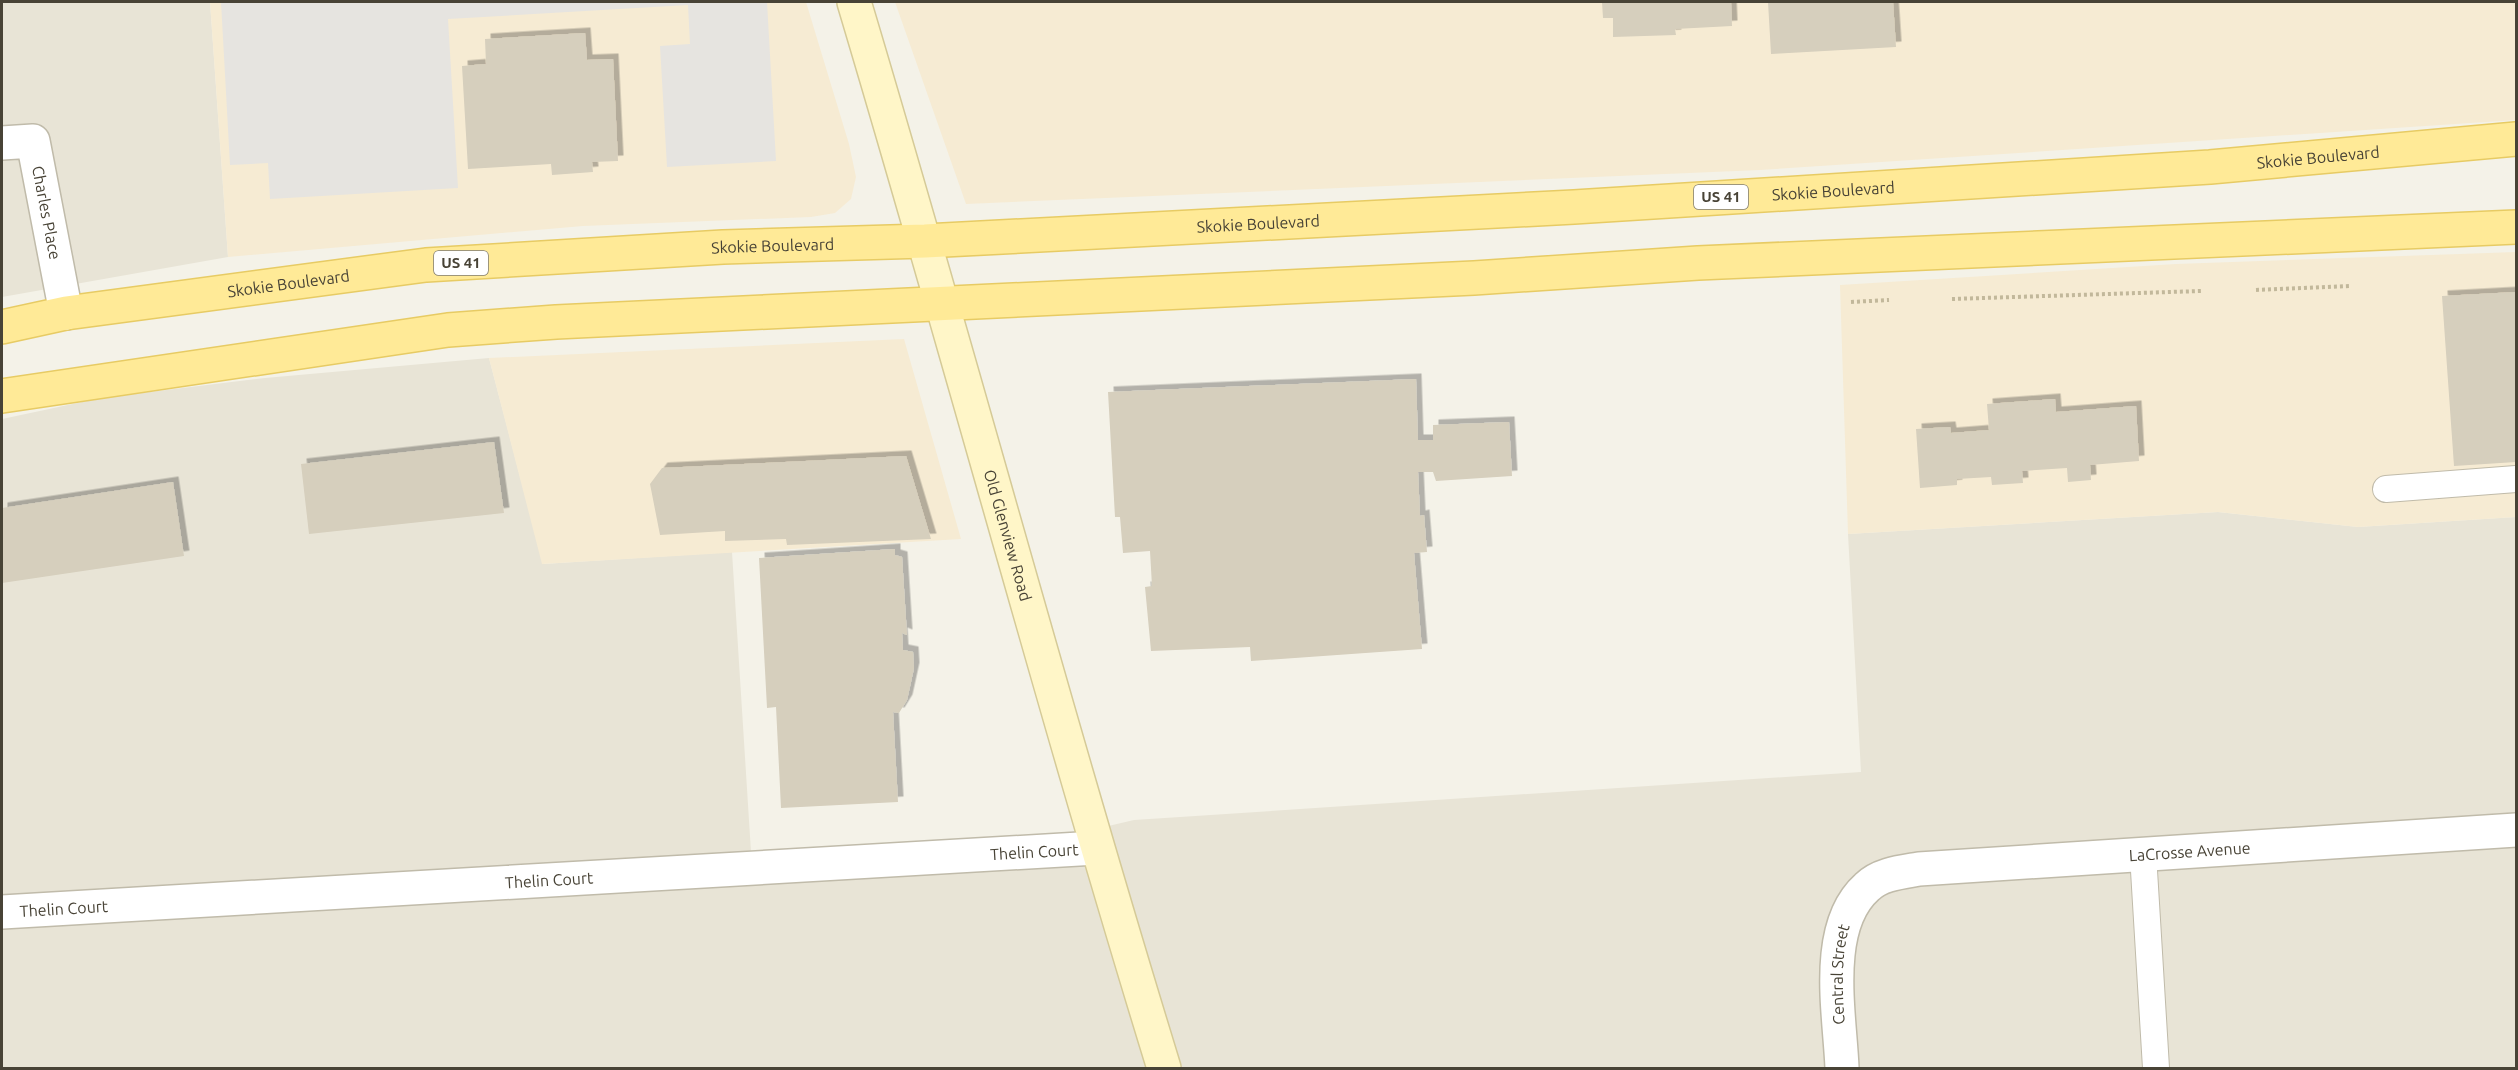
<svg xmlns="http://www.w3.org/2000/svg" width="2518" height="1070" font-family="Ubuntu,sans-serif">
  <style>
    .residential { fill: #e8e4d6 }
    .commercial { fill: #f6ebd3 }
    .parking { fill: #e6e4e0 }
    .building { fill: #d6cfbd; filter: url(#shadow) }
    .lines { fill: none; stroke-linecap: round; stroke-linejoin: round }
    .lane-casing { stroke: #c0bbaa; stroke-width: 28 }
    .street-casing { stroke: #c0bbaa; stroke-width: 36 }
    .secondary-casing { stroke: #d5ca97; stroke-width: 36 }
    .primary-casing { stroke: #e7cb64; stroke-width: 36 }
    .path { stroke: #c2b89b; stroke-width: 4; stroke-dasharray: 3 3; stroke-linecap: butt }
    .lane { stroke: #fff; stroke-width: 26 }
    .street { stroke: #fff; stroke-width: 33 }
    .secondary { stroke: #fff6c8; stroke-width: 33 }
    .primary { stroke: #ffea97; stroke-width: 33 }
    .labels { text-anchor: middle; stroke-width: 4.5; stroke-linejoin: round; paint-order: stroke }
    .shield { fill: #fff; stroke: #7f7b72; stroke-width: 1.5 }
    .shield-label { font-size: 15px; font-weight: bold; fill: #484336 }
    .street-label { font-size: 16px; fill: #484336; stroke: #fff }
  </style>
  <defs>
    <filter id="shadow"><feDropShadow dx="5.5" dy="-5.5" stdDeviation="0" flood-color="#0004"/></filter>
  </defs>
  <rect width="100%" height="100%" fill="#f4f2e8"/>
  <path class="residential" d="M2,2H210L228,257L2,297Z
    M489,358L543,564L732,552L751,852L1057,838L1134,820L1861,772L1848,534L2218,512L2358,527L2516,517V1068H2V419L101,398L265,378Z"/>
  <path class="commercial" d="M210,2H806L849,144L856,177L851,199L835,213L811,217L583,226L228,257Z
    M895,2H2516V120L1760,170L966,204Z
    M2516,252V517L2358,527L2218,512L1848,534L1840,285L2176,264Z
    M904,339L961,539L542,564L489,358Z"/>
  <path class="parking" d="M221,2H767L776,161L667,167L660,46L690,44L688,5L448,19L458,188L270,199L268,163L230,165Z"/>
  <path class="building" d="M1602,2H1731L1732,26L1675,29L1676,35L1613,37V18H1603Z
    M1768,2H1893L1896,47L1771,54Z
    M585,33L587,60L613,59L618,161L592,162L593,172L552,175L551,164L468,169L462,66L486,64L485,39Z
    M2516,292V462L2454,466L2442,296Z
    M1416,379L1418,440H1433V425L1509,422L1512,476L1436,481L1433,472H1418L1420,516L1424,515L1427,552L1414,553L1422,649L1251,661L1250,647L1151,651L1145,587L1152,586L1150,551L1123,553L1120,517H1115L1108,392Z
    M2055,399L2056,412L2136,406L2139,461L2090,465L2091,480L2068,482L2067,468L2022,471L2023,483L1992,485L1991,477L1957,479V485L1920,488L1916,429L1950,427L1951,433L1989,430L1987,404Z
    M494,442L504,513L309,534L301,464Z
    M906,456L931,539L787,545L786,539L725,541V531L660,535L650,484L662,468Z
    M173,482L184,556L2,583V508Z
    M895,549V555L902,557L907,635L902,633L903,650L913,652L914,668L907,700L899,713L893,712L898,802L781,808L776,707L767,708L759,558Z"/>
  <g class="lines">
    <g class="lane-casing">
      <path id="lane" d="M2386,489L2516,479
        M2143,854L2156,1068"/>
    </g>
    <g class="street-casing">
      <g id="street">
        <path id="s1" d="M2,143L33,141L66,313"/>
        <path id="s2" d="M2,912L1096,848"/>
        <path id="s3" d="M1842,1068C1840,1015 1822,927 1867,887C1880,874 1902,872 1919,869L2516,830"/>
      </g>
    </g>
    <g class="secondary-casing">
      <g id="secondary">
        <path id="s4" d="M854,2C960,356 1055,714 1164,1068"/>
      </g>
    </g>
    <g class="primary-casing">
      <g id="primary">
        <path id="s5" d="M2,327L66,313L426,265L723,247L925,241L1574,207L2210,167L2516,139"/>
        <path d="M2,396L448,330L556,322L1474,278L1698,263L2516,227"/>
      </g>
    </g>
    <path class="path" d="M2256,290L2349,286
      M1952,299L2201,291
      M1851,302L1889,300"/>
    <use href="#lane" class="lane"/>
    <use href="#street" class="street"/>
    <use href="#secondary" class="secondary"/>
    <use href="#primary" class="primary"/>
  </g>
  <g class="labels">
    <g class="shield">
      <rect x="1694" y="185" width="54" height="24" rx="4.5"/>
      <rect x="434" y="251" width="54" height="24" rx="4.5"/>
    </g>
    <g class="shield-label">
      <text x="1721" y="202">US 41</text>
      <text x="461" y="268">US 41</text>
    </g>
    <g class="street-label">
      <text dy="6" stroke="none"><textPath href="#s5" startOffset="2324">Skokie Boulevard</textPath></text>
      <text dy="6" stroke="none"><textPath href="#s5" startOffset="1838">Skokie Boulevard</textPath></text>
      <text dy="6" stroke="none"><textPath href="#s1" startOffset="104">Charles Place</textPath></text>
      <text dy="6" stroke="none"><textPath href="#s5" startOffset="1262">Skokie Boulevard</textPath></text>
      <text dy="6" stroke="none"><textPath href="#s5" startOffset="776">Skokie Boulevard</textPath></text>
      <text dy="6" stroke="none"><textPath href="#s5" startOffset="290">Skokie Boulevard</textPath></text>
      <text dy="6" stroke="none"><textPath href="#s4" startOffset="555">Old Glenview Road</textPath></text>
      <text dy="6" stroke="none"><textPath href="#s2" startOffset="1034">Thelin Court</textPath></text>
      <text dy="6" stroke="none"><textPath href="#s3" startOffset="516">LaCrosse Avenue</textPath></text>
      <text dy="6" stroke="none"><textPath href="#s2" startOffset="548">Thelin Court</textPath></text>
      <text dy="6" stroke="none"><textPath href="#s2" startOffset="62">Thelin Court</textPath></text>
      <text dy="6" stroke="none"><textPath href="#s3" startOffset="94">Central Street</textPath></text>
    </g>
  </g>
  <rect width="2518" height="1070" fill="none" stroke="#484336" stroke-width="6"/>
</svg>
